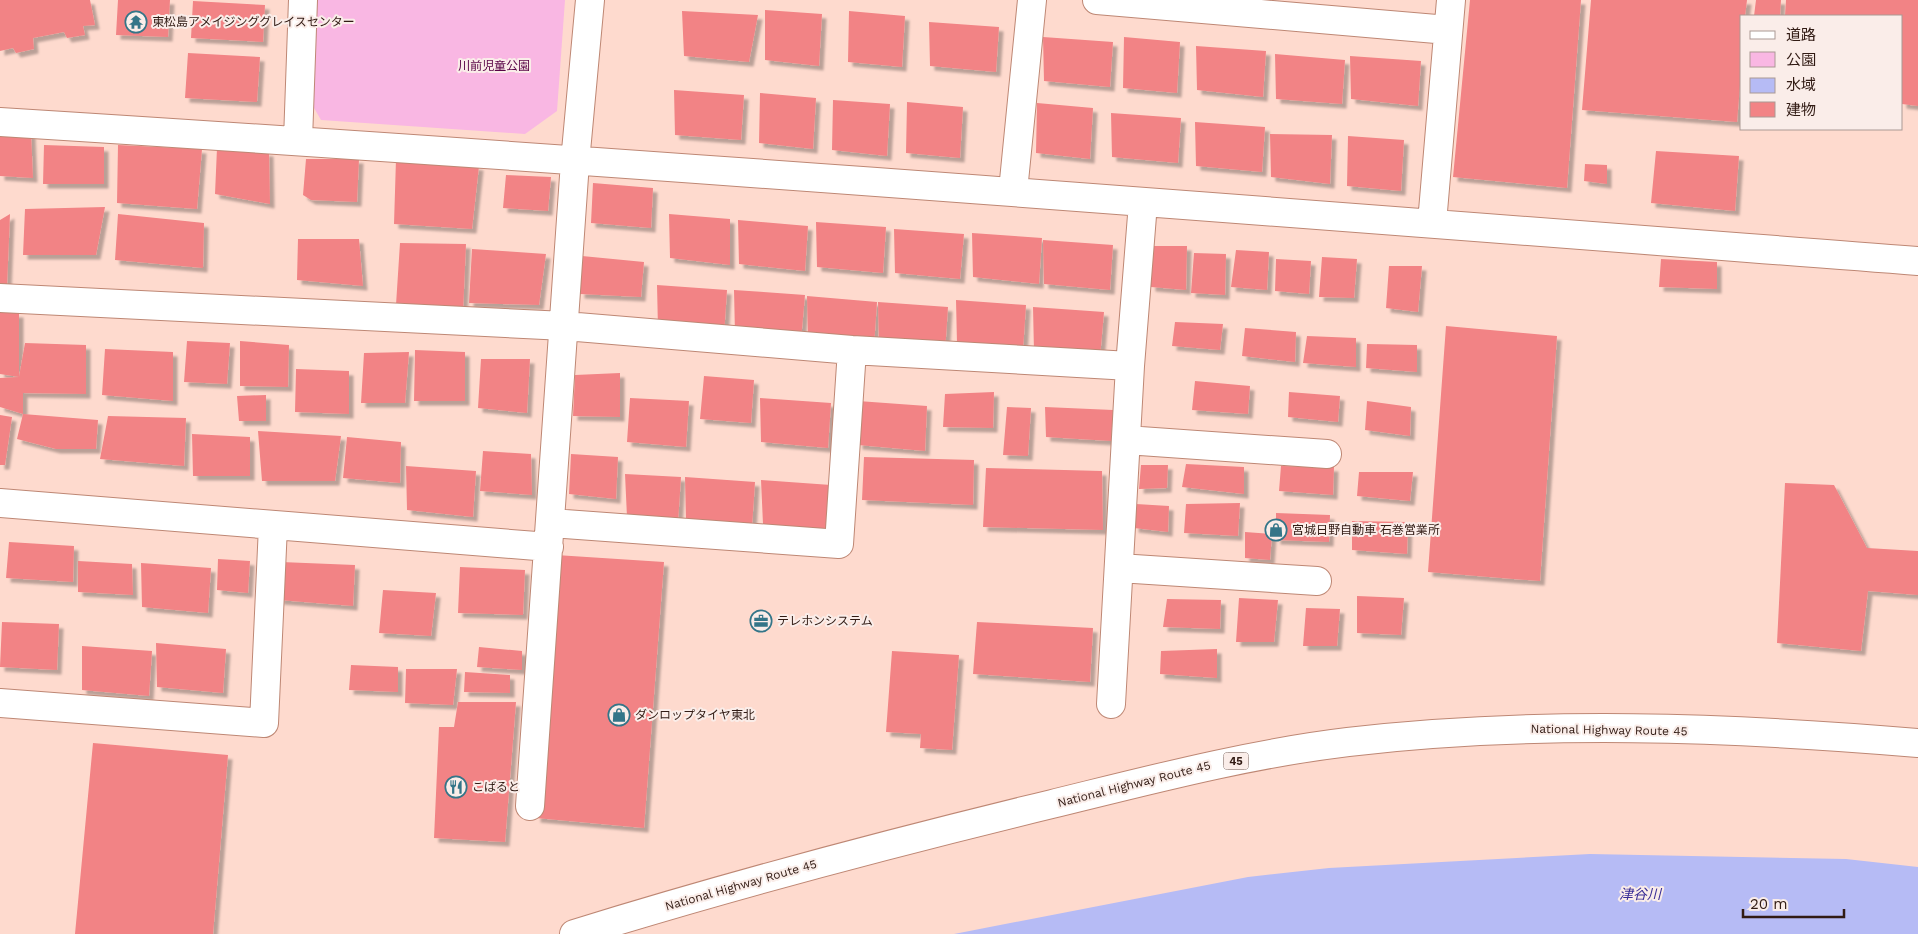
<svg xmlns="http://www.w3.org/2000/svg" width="1918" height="934" font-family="'Work Sans','Noto Sans JP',sans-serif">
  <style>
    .green { fill: #f9b7e3 }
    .water { fill: #b6bbf5 }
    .building { fill: #f28385; filter: url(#shadow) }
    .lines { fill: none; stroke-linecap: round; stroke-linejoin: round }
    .minor-casing { stroke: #be8774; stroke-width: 30 }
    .highway-casing { stroke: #be8774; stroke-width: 30 }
    .minor { stroke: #fff; stroke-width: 28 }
    .highway { stroke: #fff; stroke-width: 28 }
    .labels { text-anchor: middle; stroke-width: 4; stroke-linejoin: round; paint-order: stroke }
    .shield { fill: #faede9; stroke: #6d5a54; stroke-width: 1 }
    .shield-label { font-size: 11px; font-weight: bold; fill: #311b14 }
    .poi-label { font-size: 12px; fill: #311b14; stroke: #faede9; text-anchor: start }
    .park-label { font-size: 12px; fill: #580346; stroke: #faede9 }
    .street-label { font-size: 12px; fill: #311b14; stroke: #faede9 }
    .water-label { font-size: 14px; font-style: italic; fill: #382c96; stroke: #faede9 }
  </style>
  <defs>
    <filter id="shadow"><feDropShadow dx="4.5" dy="4.5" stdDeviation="1" flood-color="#0004"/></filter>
  </defs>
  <rect width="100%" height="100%" fill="#fedace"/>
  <path class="green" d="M317,0H565L557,111L525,134L321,120L310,101Z"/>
  <path class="water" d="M1590,854L1846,859L1918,867V934H954L1248,877L1329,868Z"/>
  <path class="building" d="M0,0H90L95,25L83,26L85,35L67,38L64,32L33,38L34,49L16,53L13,48L0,51Z
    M118,0H170L168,37L116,35Z
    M1470,0H1581L1567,188L1453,177Z
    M1591,0H1747L1745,16H1742V61L1737,122L1582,110Z
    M1756,0H1781L1780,16H1754Z
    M1786,0H1918V106L1902,104V16H1785Z
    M193,1L265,5L263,42L191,38Z
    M765,10L822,14L819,66L765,60Z
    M682,11L758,15L749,62L684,56Z
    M849,11L905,16L902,67L848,62Z
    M929,22L999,27L996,72L930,66Z
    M1043,37L1113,42L1110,87L1044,81Z
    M1124,37L1180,42L1177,93L1123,88Z
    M1196,46L1266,51L1263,97L1197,90Z
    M188,53L260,57L257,102L185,98Z
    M1275,54L1345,60L1342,104L1276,99Z
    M1350,56L1421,61L1418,106L1351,99Z
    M674,90L744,95L741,140L675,135Z
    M760,93L816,98L813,149L759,143Z
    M833,100L890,104L887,156L832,150Z
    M907,102L963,107L960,158L906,153Z
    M1037,103L1093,108L1090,159L1036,153Z
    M1111,113L1181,118L1178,163L1112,157Z
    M1195,122L1265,127L1262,172L1196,166Z
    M0,131L31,133L33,178L0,176Z
    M1270,134L1332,135L1330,184L1271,177Z
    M1348,136L1404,140L1401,191L1347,186Z
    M44,145L104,147V184H43Z
    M118,145L202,149L197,209L117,203Z
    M217,148L269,152L270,204L215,194Z
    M1656,151L1739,156L1735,211L1651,203Z
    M306,159H359L357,202L311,200L303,195Z
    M396,159L479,166L472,229L394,224Z
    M1585,164L1607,165V184L1584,181Z
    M506,175L551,177L548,211L503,208Z
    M593,183L653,188L651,228L591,223Z
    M105,207L96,255H23L25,209Z
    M10,214L7,286L0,285V220Z
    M118,214L204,223L203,268L115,260Z
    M669,214L730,219V265L670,258Z
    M738,220L808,226L805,271L739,264Z
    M816,222L886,227L883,273L817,267Z
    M894,229L964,234L960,279L895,273Z
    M972,233L1042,238L1039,284L973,277Z
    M298,239H359L363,286L297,280Z
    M1043,240L1113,245L1110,290L1044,284Z
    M400,243L466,244L463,312L396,305Z
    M1150,246H1187L1186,290L1151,287Z
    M472,249L546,254L539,305L469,303Z
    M1236,250L1269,252L1267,290L1231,287Z
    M1194,253L1226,254L1225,295L1191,293Z
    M582,256L644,262L641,297L580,294Z
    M1322,257L1357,259L1354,298L1319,297Z
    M1276,259L1311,261L1309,294L1275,291Z
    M1661,259L1717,262V289L1659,287Z
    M1389,266H1422L1418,312L1386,308Z
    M657,285L727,290L724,335L658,329Z
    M734,290L805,295L801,340L735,334Z
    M807,296L877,302L874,346L808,340Z
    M956,300L1026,305L1023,350L957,344Z
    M878,302L948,307L945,352L879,346Z
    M1033,307L1104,312L1100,357L1034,352Z
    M0,313H19V377L0,374Z
    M1175,322L1223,324L1220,350L1172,346Z
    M1446,326L1557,336L1540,581L1428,572Z
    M1245,328L1296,332L1295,362L1242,356Z
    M1307,336L1356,338V367L1303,363Z
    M187,341L230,343L227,384L184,382Z
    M240,341L289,345L288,387L240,386Z
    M25,343L86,345V394L23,393V414L0,407V378L19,377Z
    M1367,344L1417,345V372L1366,368Z
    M105,349L173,352V401L102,395Z
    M415,350L465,352V401H414Z
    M409,352L405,403H361L364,353Z
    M481,359H530L527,413L478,408Z
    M296,369L349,371V414L295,412Z
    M620,373V417L573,416L575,375Z
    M704,376L754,380L751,423L700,419Z
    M1195,381L1250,386L1248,414L1192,410Z
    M994,392L993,428L943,427L945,394Z
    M1289,392L1340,396L1338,422L1288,417Z
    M266,395V421H239L237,396Z
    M630,398L689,401L686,447L627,442Z
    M760,398L831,403L828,448L761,442Z
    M858,401L927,406L925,451L858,445Z
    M1367,401L1411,407L1410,436L1365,430Z
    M1007,407L1031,408L1028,456L1003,455Z
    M1045,407L1113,410L1111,441L1046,437Z
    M23,414L98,420L96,449H56L17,439Z
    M0,415L12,417L5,465H0Z
    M108,416L186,418L184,466L100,459Z
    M258,431L341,436L335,481H262Z
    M192,434L250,437V476H193Z
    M347,437L401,442L400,483L343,478Z
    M483,451L531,454L532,495L480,491Z
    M571,454L618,457L616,499L569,494Z
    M864,457L974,460L973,505L862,500Z
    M1186,464L1244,467V494L1182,487Z
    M1141,465H1168L1167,488L1139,489Z
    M406,466L476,471L473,517L407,510Z
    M1281,466L1334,467L1333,495L1279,491Z
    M986,468L1102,471L1103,530L983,527Z
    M1359,472H1413L1410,501L1357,496Z
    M625,474L681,477L678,522L627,517Z
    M685,477L755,482L752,527L686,521Z
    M761,480L831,485L828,530L763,524Z
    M1785,483L1834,485L1867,548L1918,551V595L1868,591L1861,651L1777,643Z
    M1240,503L1238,536L1184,533L1186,504Z
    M1136,504L1169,506L1168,532L1134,528Z
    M1276,513L1330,515L1329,542L1276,540Z
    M1352,521L1408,522L1407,554L1352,550Z
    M1245,532L1272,534L1270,560L1245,558Z
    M9,542L74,546L73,582L6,578Z
    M556,555L664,562L644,828L536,818Z
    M218,559L250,561L248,593L217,590Z
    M78,561L132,564L133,595L78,592Z
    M281,562L355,565L353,606L279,600Z
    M141,563L211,568L208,613L142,607Z
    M460,567L525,570L523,615L458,613Z
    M383,590L436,593L431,636L379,633Z
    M1357,596L1404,598L1401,635L1357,633Z
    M1239,598L1278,600L1274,642H1236Z
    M1167,599L1221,600L1220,629L1163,627Z
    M1306,608L1340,609L1337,646H1303Z
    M2,622L59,624L57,670L0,667Z
    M977,622L1093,628L1090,682L973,674Z
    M156,643L226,649L223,693L157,687Z
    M82,646L152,651L149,696L82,690Z
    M479,647L522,651V670L477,667Z
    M1217,649V678L1160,674L1161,651Z
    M892,651L959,655L952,750L920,748L921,734L886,732Z
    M351,665L398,667V692L349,690Z
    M406,669H457L453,705L405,703Z
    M465,672L510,675V693L464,692Z
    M458,702H516L505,842L434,838L439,727H454Z
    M93,743L228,755L213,934H75Z"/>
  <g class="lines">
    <g class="minor-casing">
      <path id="minor" d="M1097,0L1448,30
        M0,122C640,162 1279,212 1918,261
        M298,140L303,0
        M1013,191L1032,0
        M1432,223L1451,0
        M0,298L565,326L852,350L1130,366L1143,203
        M1126,440L1327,454
        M0,503L549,547
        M551,523L839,544L852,350
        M1119,568L1317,581
        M0,703L264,723L273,526
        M1111,704L1130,366
        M530,806L575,162L590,0"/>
    </g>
    <g class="highway-casing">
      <path id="highway" d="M574,934C732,885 891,843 1052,804C1150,780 1248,754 1348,742C1537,720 1729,727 1918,743"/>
    </g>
    <use href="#minor" class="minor"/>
    <use href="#highway" class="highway"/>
  </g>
  <defs>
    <g id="temple-ring" transform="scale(1.125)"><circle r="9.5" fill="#faede9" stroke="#347588" stroke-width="1.5"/><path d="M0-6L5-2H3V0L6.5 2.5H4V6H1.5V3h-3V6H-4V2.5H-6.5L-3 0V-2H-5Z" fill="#347588"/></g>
    <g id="shop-ring" transform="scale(1.125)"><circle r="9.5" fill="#faede9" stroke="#347588" stroke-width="1.5"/><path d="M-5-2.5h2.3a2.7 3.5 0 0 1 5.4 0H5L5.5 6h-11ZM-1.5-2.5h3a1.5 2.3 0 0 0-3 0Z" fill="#347588"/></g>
    <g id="office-ring" transform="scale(1.125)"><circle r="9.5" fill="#faede9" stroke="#347588" stroke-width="1.5"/><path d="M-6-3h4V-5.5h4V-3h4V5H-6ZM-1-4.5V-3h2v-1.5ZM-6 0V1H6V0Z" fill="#347588"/></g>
    <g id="restaurant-ring" transform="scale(1.125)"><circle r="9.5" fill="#faede9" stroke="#347588" stroke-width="1.5"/><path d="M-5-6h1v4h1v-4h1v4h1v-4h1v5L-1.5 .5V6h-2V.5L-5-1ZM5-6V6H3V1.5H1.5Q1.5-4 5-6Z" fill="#347588"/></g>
  </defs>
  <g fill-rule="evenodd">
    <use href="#temple-ring" x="136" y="22"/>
    <use href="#shop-ring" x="1276" y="530"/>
    <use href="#office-ring" x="761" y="621"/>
    <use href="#shop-ring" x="619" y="715"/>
    <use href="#restaurant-ring" x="456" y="787"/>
  </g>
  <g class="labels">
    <rect class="shield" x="1223.5" y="752.5" width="25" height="17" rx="4"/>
    <g class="shield-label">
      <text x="1236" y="765">45</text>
    </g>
    <g class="poi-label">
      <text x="152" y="26">東松島アメイジンググレイスセンター</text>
      <text x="1292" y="534">宮城日野自動車 石巻営業所</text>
      <text x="777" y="625">テレホンシステム</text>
      <text x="635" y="719">ダンロップタイヤ東北</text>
      <text x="472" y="791">こばると</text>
    </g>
    <g class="park-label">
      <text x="494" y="70">川前児童公園</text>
    </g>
    <g class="street-label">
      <text transform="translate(1609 730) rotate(1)" y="4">National Highway Route 45</text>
      <text transform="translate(1134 784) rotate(-14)" y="4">National Highway Route 45</text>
      <text transform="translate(741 885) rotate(-16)" y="4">National Highway Route 45</text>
    </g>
    <g class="water-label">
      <text x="1640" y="899">津谷川</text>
    </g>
  </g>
  <rect x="1740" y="15" width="162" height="115" fill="#faede9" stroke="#aa9994"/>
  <rect x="1750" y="31" width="25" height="8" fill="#ffffff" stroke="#aa9994"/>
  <text x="1786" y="40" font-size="15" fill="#311b14">道路</text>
  <rect x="1750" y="52" width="25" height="15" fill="#f9b7e3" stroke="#aa9994"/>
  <text x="1786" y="65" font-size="15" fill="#311b14">公園</text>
  <rect x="1750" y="78" width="25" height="15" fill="#b6bbf5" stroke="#aa9994"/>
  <text x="1786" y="90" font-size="15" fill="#311b14">水域</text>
  <rect x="1750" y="102" width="25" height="15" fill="#f28385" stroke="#aa9994"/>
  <text x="1786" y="115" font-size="15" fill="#311b14">建物</text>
  <path d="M1743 909v8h101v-8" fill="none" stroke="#311b14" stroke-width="2.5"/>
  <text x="1750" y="909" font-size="15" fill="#311b14" stroke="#faede9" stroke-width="4" paint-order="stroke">20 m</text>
</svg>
